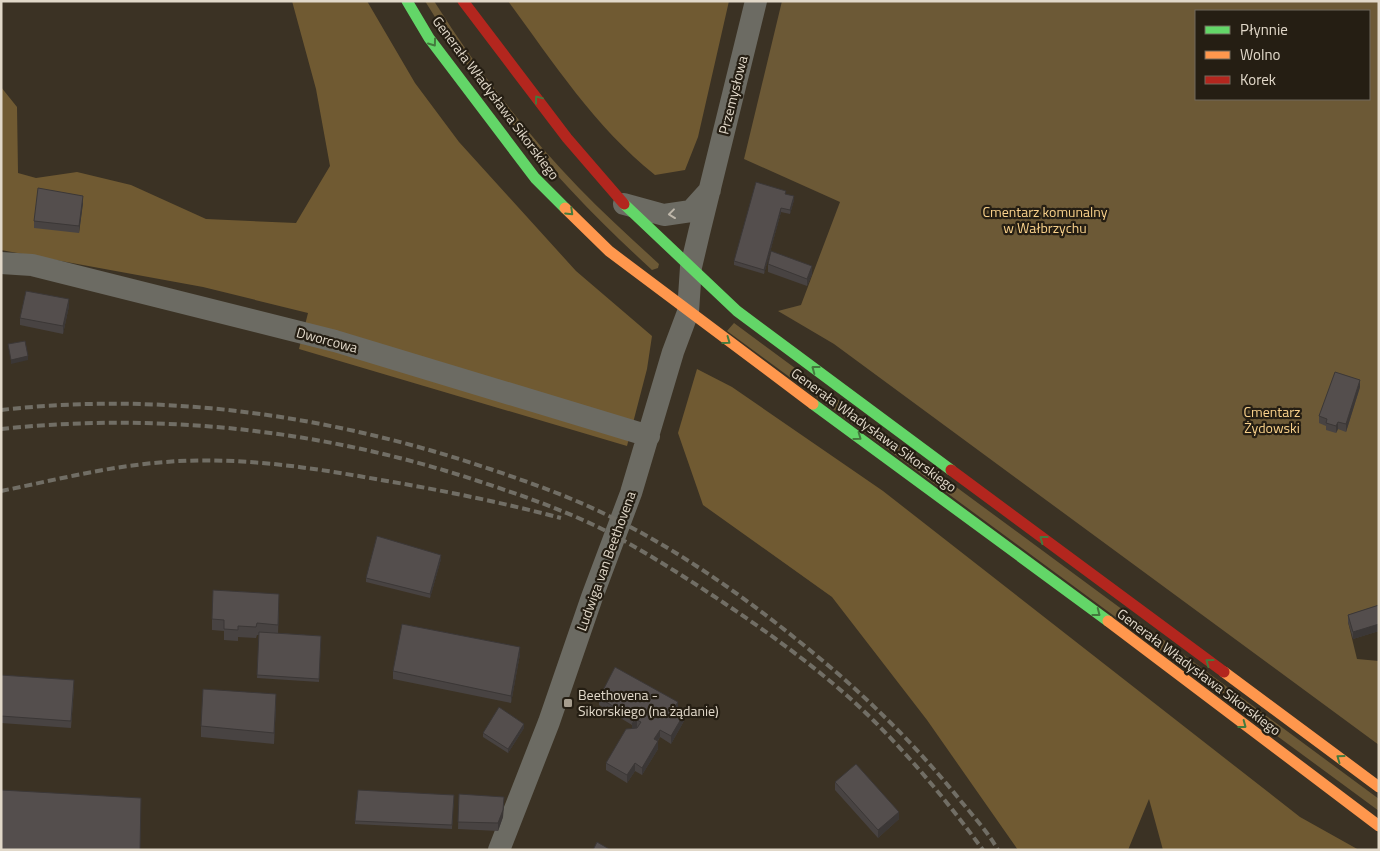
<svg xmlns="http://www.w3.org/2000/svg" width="1380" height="851" font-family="'Titillium Web',sans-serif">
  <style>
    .green { fill: #6c5936; fill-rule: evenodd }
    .forest { fill: #705a32 }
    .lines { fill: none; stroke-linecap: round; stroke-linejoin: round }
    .street { stroke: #6c6b63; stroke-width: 22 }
    .fast { stroke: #63d668; stroke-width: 11 }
    .slow { stroke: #ff974d; stroke-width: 11 }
    .jam { stroke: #b3261e; stroke-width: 11 }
    .rail { stroke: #716e65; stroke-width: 4; stroke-dasharray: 8 4; stroke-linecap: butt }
    .wall { fill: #484342 }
    .shaded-wall { fill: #3b3736 }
    .building { fill: #544e4d; stroke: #3b3736 }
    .oneway { stroke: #447a3e }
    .oneway2 { stroke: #beb7aa }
    .poi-dot { fill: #a79e8f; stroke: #251e13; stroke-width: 2 }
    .labels { text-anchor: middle; stroke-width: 4.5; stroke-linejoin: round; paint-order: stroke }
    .street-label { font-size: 14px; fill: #e1d8c9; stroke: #251e13 }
    .park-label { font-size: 14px; fill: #f9d18b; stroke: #251e13 }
    .poi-label { font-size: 14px; fill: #e1d8c9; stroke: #251e13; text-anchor: start }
  </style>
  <rect width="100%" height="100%" fill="#3b3224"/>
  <path class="green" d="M425,1H434C476,68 524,131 579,188C604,214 632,239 659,264L658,268L652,270C565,190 487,103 425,1Z
    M782,1H1379V613L1348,622L1357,659L1379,661V745L834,344L778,311L801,305L840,202L744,159ZM1196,11H1369V99H1196Z
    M734,323L1379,799V811L727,331Z"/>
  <path class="forest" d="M292,1H367L415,83L459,142L576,271L652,336L647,369L627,446L299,349L308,313L203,287L1,250V87L17,107L18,173L36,178L77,172L131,185L206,219L296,223L330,166L316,89Z
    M508,1H729L698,137L685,170L655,175C595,127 553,62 508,1Z
    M697,369L732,387L883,491L1300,817L1359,850H1163L1149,799L1128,850H1018L927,720L832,597L703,505L678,433Z"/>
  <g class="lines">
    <path class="street" d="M624,204L664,215L691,211L710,190
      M1,263L32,265L335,341L649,436
      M499,850L549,722L592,597L631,493L673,352L688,312L691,267L699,233L756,1"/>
    <path class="fast" d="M407,1L429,38L535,178L565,208
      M624,204L737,311L951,470
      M813,404L1108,621"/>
    <path class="slow" d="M565,208L609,251L813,404
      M1108,621L1379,826
      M1224,672L1379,787"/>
    <path class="jam" d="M463,1L567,138L624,204
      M951,470L1224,672"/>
    <path class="rail" d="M1,410C168,391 334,416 493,470C534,484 576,499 615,519C695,559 769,615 836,672C882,712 922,753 960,800C973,816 988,832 998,850
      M1,429C161,412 325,430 478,481C521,495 564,510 604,530C646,552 685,577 724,603C775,637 831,678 874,721C914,761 950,805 983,850
      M1,491C55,480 110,466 165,462C240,456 314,468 387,481C446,491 504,503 561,518"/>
  </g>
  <path class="wall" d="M786,194L794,200L790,214L781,212L764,274L734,265V261Z
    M83,203L79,233L34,228V221Z
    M768,264L812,274L807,286L768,272Z
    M69,306L63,334L20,325V318Z
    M1360,387L1346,432L1338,429L1336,433L1326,430V426L1319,423V416Z
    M441,559L430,598L366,582V578Z
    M279,605L278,633L321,636L319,682L257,678L259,635H257L256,638L238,637V641L224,640V631L212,630V619Z
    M1379,605V631L1353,639L1348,622V615Z
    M520,654L511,703L393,679V671Z
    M1,675L74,688L71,728L1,723Z
    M599,698L678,710L684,721L671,744L660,737L658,741V749L642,775L635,771L627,783L606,770V763L632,729V725L599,705Z
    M276,705L274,744L201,737V726Z
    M524,728L508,753L483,737V733Z
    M835,782L899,819L878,838L835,790Z
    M459,794L504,804L503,817L498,831L458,829Z
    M454,795L452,829L355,824V821Z"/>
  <path class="shaded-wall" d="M83,196V203L79,233V226Z
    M794,196V200L790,214V210Z
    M781,208V212L764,274V270Z
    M812,266V274L807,286V279Z
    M69,299V306L63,334V326Z
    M28,356V360L11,364V360Z
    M1360,380V387L1346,432V424Z
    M1338,422V429L1336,433V426Z
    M441,555V559L430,598V594Z
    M279,594V605L278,636V625Z
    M1379,624V631L1353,639V632Z
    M520,647V654L511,703V696Z
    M276,694V705L274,744V733Z
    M678,702V710L674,708Z
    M684,714V721L671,744V736Z
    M637,720V727L632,732V724Z
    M524,724V728L508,753V749Z
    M660,730V737L654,746V739Z
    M658,741V749L642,775V768Z
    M635,763V771L627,783V775Z
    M504,797L503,817L498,831V823Z
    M899,812V819L878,838V830Z"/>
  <path class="building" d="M756,182L786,191L785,194L794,196L790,210L781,208L764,270L734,261Z
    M38,188L83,196L79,226L34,221Z
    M771,251L812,266L807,279L768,264Z
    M26,291L69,299L63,326L20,318Z
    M25,341L28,356L11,360L8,344Z
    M1335,372L1360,380L1346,424L1338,422L1336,426L1326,423L1327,419L1319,416Z
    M377,536L441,555L430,594L366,578Z
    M213,590L279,594L278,625L257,623L256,627L238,626V630L224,629V620L212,619Z
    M1379,605V624L1353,632L1348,615Z
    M402,624L520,647L511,696L393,671Z
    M259,632L321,636L319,679L257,675Z
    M615,667L678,702L674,708L684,714L671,736L660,730L654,739L658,741L642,768L635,763L627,775L606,763L626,729L637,728L641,722L637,720L632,724L635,719L599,698Z
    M1,675L74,680L71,721L1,716Z
    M203,689L276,694L274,733L201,726Z
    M499,707L524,724L508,749L483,733Z
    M856,764L899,812L878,830L835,782Z
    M1,790L141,798L140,850H1Z
    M358,790L454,795L452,825L355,821Z
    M459,794L504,797L503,810L498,823L458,822Z
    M597,842L611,850H593Z"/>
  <defs><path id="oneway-chevron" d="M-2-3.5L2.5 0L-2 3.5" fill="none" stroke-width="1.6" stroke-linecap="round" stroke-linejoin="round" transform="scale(1.25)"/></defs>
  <g class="oneway">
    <use href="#oneway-chevron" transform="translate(433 43) rotate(54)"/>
    <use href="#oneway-chevron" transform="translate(538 99) rotate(-127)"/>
    <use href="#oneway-chevron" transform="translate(570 212) rotate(44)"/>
    <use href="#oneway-chevron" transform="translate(727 341) rotate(36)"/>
    <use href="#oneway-chevron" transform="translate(815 369) rotate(-143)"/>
    <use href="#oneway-chevron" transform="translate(858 437) rotate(36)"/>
    <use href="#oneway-chevron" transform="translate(1043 539) rotate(-143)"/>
    <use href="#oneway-chevron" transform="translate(1097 613) rotate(38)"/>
    <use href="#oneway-chevron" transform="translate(1209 662) rotate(-144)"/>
    <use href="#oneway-chevron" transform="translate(1243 725) rotate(37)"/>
    <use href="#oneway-chevron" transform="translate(1340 758) rotate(-144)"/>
  </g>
  <use class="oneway2" href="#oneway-chevron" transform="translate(672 214) rotate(173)"/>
  <rect class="poi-dot" x="563" y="698" width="10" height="10" rx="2.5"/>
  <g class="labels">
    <g class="street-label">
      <text transform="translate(733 95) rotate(-76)" y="5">Przemysłowa</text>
      <text transform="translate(496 98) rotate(53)" y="5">Generała Władysława Sikorskiego</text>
      <text transform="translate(327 340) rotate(15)" y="5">Dworcowa</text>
      <text transform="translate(874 430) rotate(36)" y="5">Generała Władysława Sikorskiego</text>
      <text transform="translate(606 561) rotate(-70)" y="5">Ludwiga van Beethovena</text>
      <text transform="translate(1199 672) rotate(37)" y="5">Generała Władysława Sikorskiego</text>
    </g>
    <g class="park-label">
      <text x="1045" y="217">Cmentarz komunalny<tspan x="1045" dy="16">w Wałbrzychu</tspan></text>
      <text x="1272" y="417">Cmentarz<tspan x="1272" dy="16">Żydowski</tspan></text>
    </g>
    <g class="poi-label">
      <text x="578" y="700">Beethovena -<tspan x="578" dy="16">Sikorskiego (na żądanie)</tspan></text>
    </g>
  </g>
  <rect width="1380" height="851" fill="none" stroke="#e1d8c9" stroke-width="5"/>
  <rect x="1195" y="10" width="175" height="90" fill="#251e13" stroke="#70685c"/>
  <rect x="1205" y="26" width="25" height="8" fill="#63d668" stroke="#70685c"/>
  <text x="1240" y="35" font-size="15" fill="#e1d8c9">Płynnie</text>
  <rect x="1205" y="51" width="25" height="8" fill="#ff974d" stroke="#70685c"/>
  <text x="1240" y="60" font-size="15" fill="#e1d8c9">Wolno</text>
  <rect x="1205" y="76" width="25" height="8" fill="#b3261e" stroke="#70685c"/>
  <text x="1240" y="85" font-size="15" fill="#e1d8c9">Korek</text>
</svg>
